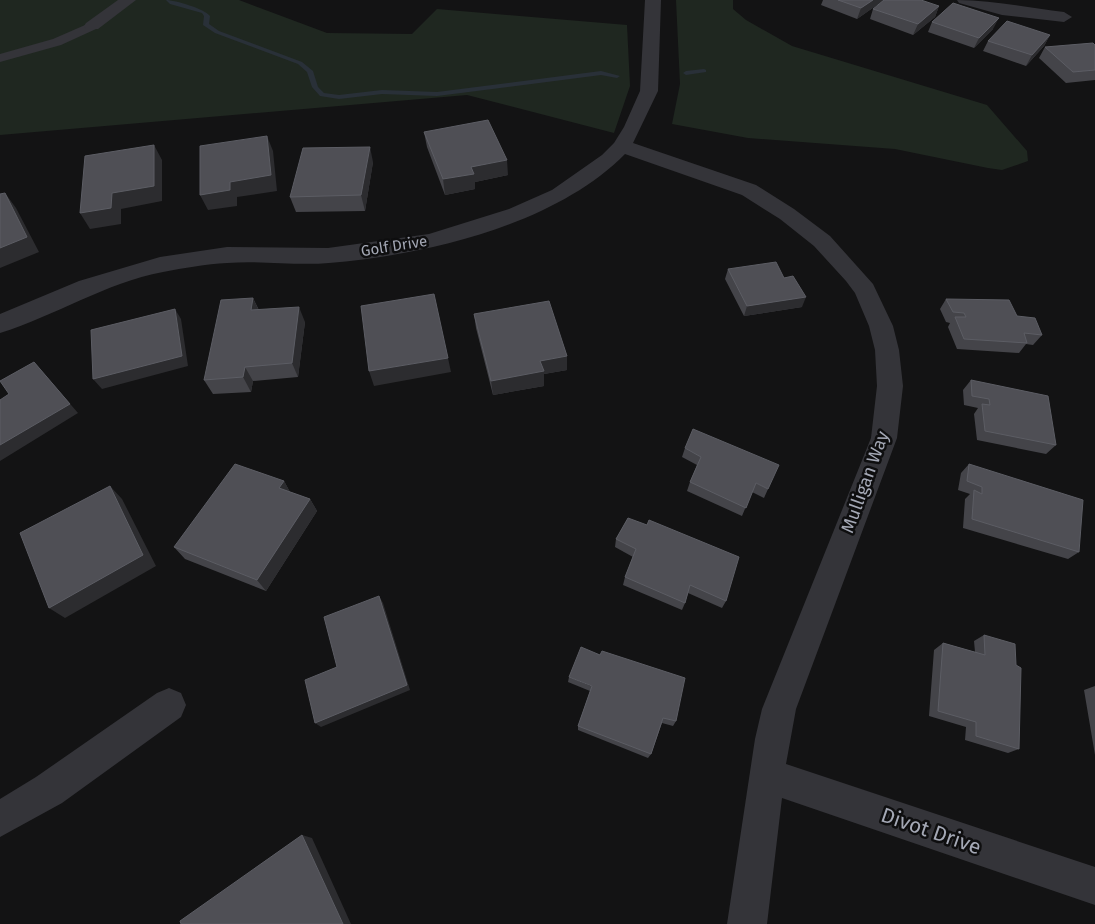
<svg xmlns="http://www.w3.org/2000/svg" width="1095" height="924" font-family="'Fira Sans',sans-serif">
  <style>
    .green { fill: #1f2720 }
    .lines { fill: none; stroke-linecap: round; stroke-linejoin: round }
    .stream { fill: #293038; fill-rule: evenodd }
    .service { fill: #343439; fill-rule: evenodd }
    .minor { fill: #343439; fill-rule: evenodd }
    .wall { fill: #444449 }
    .shaded-wall { fill: #2c2c2f }
    .building { fill: #4f4f55; stroke: #5c5d64 }
    .labels { text-anchor: middle; stroke-width: 5; stroke-linejoin: round; paint-order: stroke }
    .far-street-label { font-size: 15px; fill: #a4a8b5; stroke: #0e0e0f }
    .street-label { font-size: 18px; fill: #a4a8b5; stroke: #0e0e0f }
    .near-street-label { font-size: 21px; fill: #a4a8b5; stroke: #0e0e0f }
  </style>
  <rect width="100%" height="100%" fill="#131314"/>
  <path class="green" d="M0,0H239L327,33L412,34L437,9L627,25L630,86L614,133L467,95L0,135Z
    M676,0H733V9L746,20L792,46L987,105L1027,151L1028,161L1002,170L988,168L895,149L748,138L672,124L680,84Z"/>
  <g class="lines">
    <path class="stream" d="M166,0C175,0 205,9 210,16L209,24L219,31L302,62L313,71L318,87L324,93L339,95L382,90L437,92L601,71L620,76L617,78L601,75L437,96L382,94L339,99L320,96L312,87L307,72L298,64L215,33L203,25L204,16L202,13L170,4Z
      M704,69L706,70V72L686,75L683,73L686,71Z"/>
    <path class="service" d="M92,22L96,23V29L61,45L0,62V54L53,39Z"/>
    <path class="minor" d="M118,0H136L98,29H86L84,26L86,23Z
      M645,0H661L658,91L633,143L756,185L794,209L830,236L873,284L893,326L899,350L903,386L897,438L796,709L786,764L1095,867V905L782,798L767,924H727L755,739L762,709L871,438L877,386L875,350L869,326L855,293L846,281L814,246L780,219L742,195L625,154C555,225 426,255 329,263C295,266 261,260 227,263C206,264 184,268 163,272C105,283 55,316 0,333V314L79,281L160,257L227,247L328,248L429,234L509,209L552,190L602,155L614,143L624,127L640,91Z
      M957,0C993,0 1028,8 1064,12L1072,17L1064,22L1002,15L959,3Z
      M169,688L181,693L186,705L181,717L62,803L0,837V799L36,777L157,693Z"/>
  </g>
  <path class="wall" d="M823,0H884L857,19L821,5Z
    M939,6L935,17L913,35L870,19L873,9Z
    M932,22L993,29L974,48L928,32Z
    M1050,35L1044,46L1026,66L983,51L988,41Z
    M1095,45V80L1066,83L1039,58L1045,47Z
    M424,132L508,175L475,182V189L445,195L427,147Z
    M373,162L365,211L296,212L290,197Z
    M728,269L784,278L802,307L744,316L725,279Z
    M253,298L259,310L305,322L298,377L253,381L251,392L213,394L204,380Z
    M946,299L1017,316L1042,335L1033,345L1026,344L1019,353L957,349L948,327L950,323L946,322L940,309Z
    M474,314L567,370L544,374V386L493,395L476,328Z
    M971,380L1056,445L1046,454L977,440L974,414L978,408L964,405L963,390Z
    M685,448L768,489L764,498L752,492L742,516L687,491L690,482L697,465L682,457Z
    M969,464L1079,552L1068,559L963,528L965,499L970,494L958,490L961,473Z
    M284,481L290,492L310,499L317,511L266,591L185,559L174,547Z
    M628,518L726,601L722,608L688,593L685,603L682,610L623,585L625,577L633,557L615,547L616,539Z
    M984,635L1016,665L1019,749L1008,753L965,740L966,727L929,716L934,650L943,643L975,652L974,641Z
    M569,677L676,721L673,726L662,723L651,754L648,758L578,730V726L590,691L568,682Z
    M1095,686V755L1084,690Z"/>
  <path class="shaded-wall" d="M873,0H884L857,19L861,8Z
    M939,6L935,17L913,35L918,24Z
    M999,18L993,29L974,48L979,38Z
    M1050,35L1044,46L1026,66L1032,55Z
    M267,136L273,151L277,191L237,197V206L208,210L200,195Z
    M154,145L162,160V201L121,209V224L90,229L80,213L112,193Z
    M370,147L373,162L365,211L361,195Z
    M507,160L508,175L475,182V189L445,195L443,179L471,167Z
    M5,193L16,208L39,252L0,268V248Z
    M806,297L802,307L744,316L747,306Z
    M253,298L260,313L251,310Z
    M299,307L305,322L298,377L292,363Z
    M175,309L181,319L188,366L102,389L93,379Z
    M567,356V370L544,374V386L493,395L491,381L540,361Z
    M448,358L451,372L374,386L369,371Z
    M34,362L78,413L0,461V445Z
    M245,367L253,381L251,392L243,377Z
    M284,481L291,494L279,488Z
    M110,486L122,499L156,566L65,618L49,608Z
    M310,499L317,511L266,591L257,580Z
    M379,596L383,603L410,690L321,727L315,723Z
    M302,835L312,838L351,924H343Z"/>
  <path class="building" d="M838,0H873L861,8Z
    M884,0H921L939,6L918,24L873,9Z
    M953,3L999,18L979,38L932,22Z
    M1007,21L1050,35L1032,55L988,41Z
    M1093,43L1095,45V70L1073,72L1045,47Z
    M488,120L507,160L471,167L474,174L443,179L424,132Z
    M267,136L271,175L230,182V190L200,195V146Z
    M154,145V186L112,193L111,208L80,213L85,156Z
    M370,147L361,195L290,197L303,148Z
    M5,193L27,237L0,248V194Z
    M776,262L784,278L793,276L806,297L747,306L728,269Z
    M434,294L448,358L369,371L361,306Z
    M253,298L251,310L299,307L292,363L245,367L243,377L204,380L221,300Z
    M946,299L1009,300L1017,316L1035,318L1042,335L1024,333L1027,343L964,339L955,317H966L964,313L953,312Z
    M549,301L567,356L540,361L544,371L491,381L474,314Z
    M175,309L182,356L93,379L91,330Z
    M34,362L70,404L0,445V400L9,394L0,381Z
    M971,380L1048,396L1056,445L985,431L982,404L990,405L989,399L972,396Z
    M693,429L779,465L768,489L756,483L746,508L690,482L701,457L685,448Z
    M235,464L284,481L279,488L310,499L257,580L174,547Z
    M969,464L1083,500L1079,552L972,519L974,490L982,494V487L967,481Z
    M110,486L143,555L49,608L20,533Z
    M628,518L647,525L649,520L739,557L726,601L690,585L685,603L625,577L636,549L616,539Z
    M379,596L407,685L315,723L305,680L337,667L324,617Z
    M984,635L1015,644L1016,665L1021,668L1019,749L976,736V722L938,711L943,643L985,655Z
    M581,647L600,655L602,651L685,678L676,721L663,718L651,754L578,726L592,686L569,677Z
    M302,835L343,924H181L180,921Z"/>
  <g class="labels">
    <g class="far-street-label">
      <text transform="translate(394 246) rotate(-9)" y="5">Golf Drive</text>
    </g>
    <g class="street-label">
      <text transform="translate(865 482) rotate(-70)" y="6">Mulligan Way</text>
    </g>
    <g class="near-street-label">
      <text transform="translate(931 831) rotate(19)" y="7">Divot Drive</text>
    </g>
  </g>
</svg>
